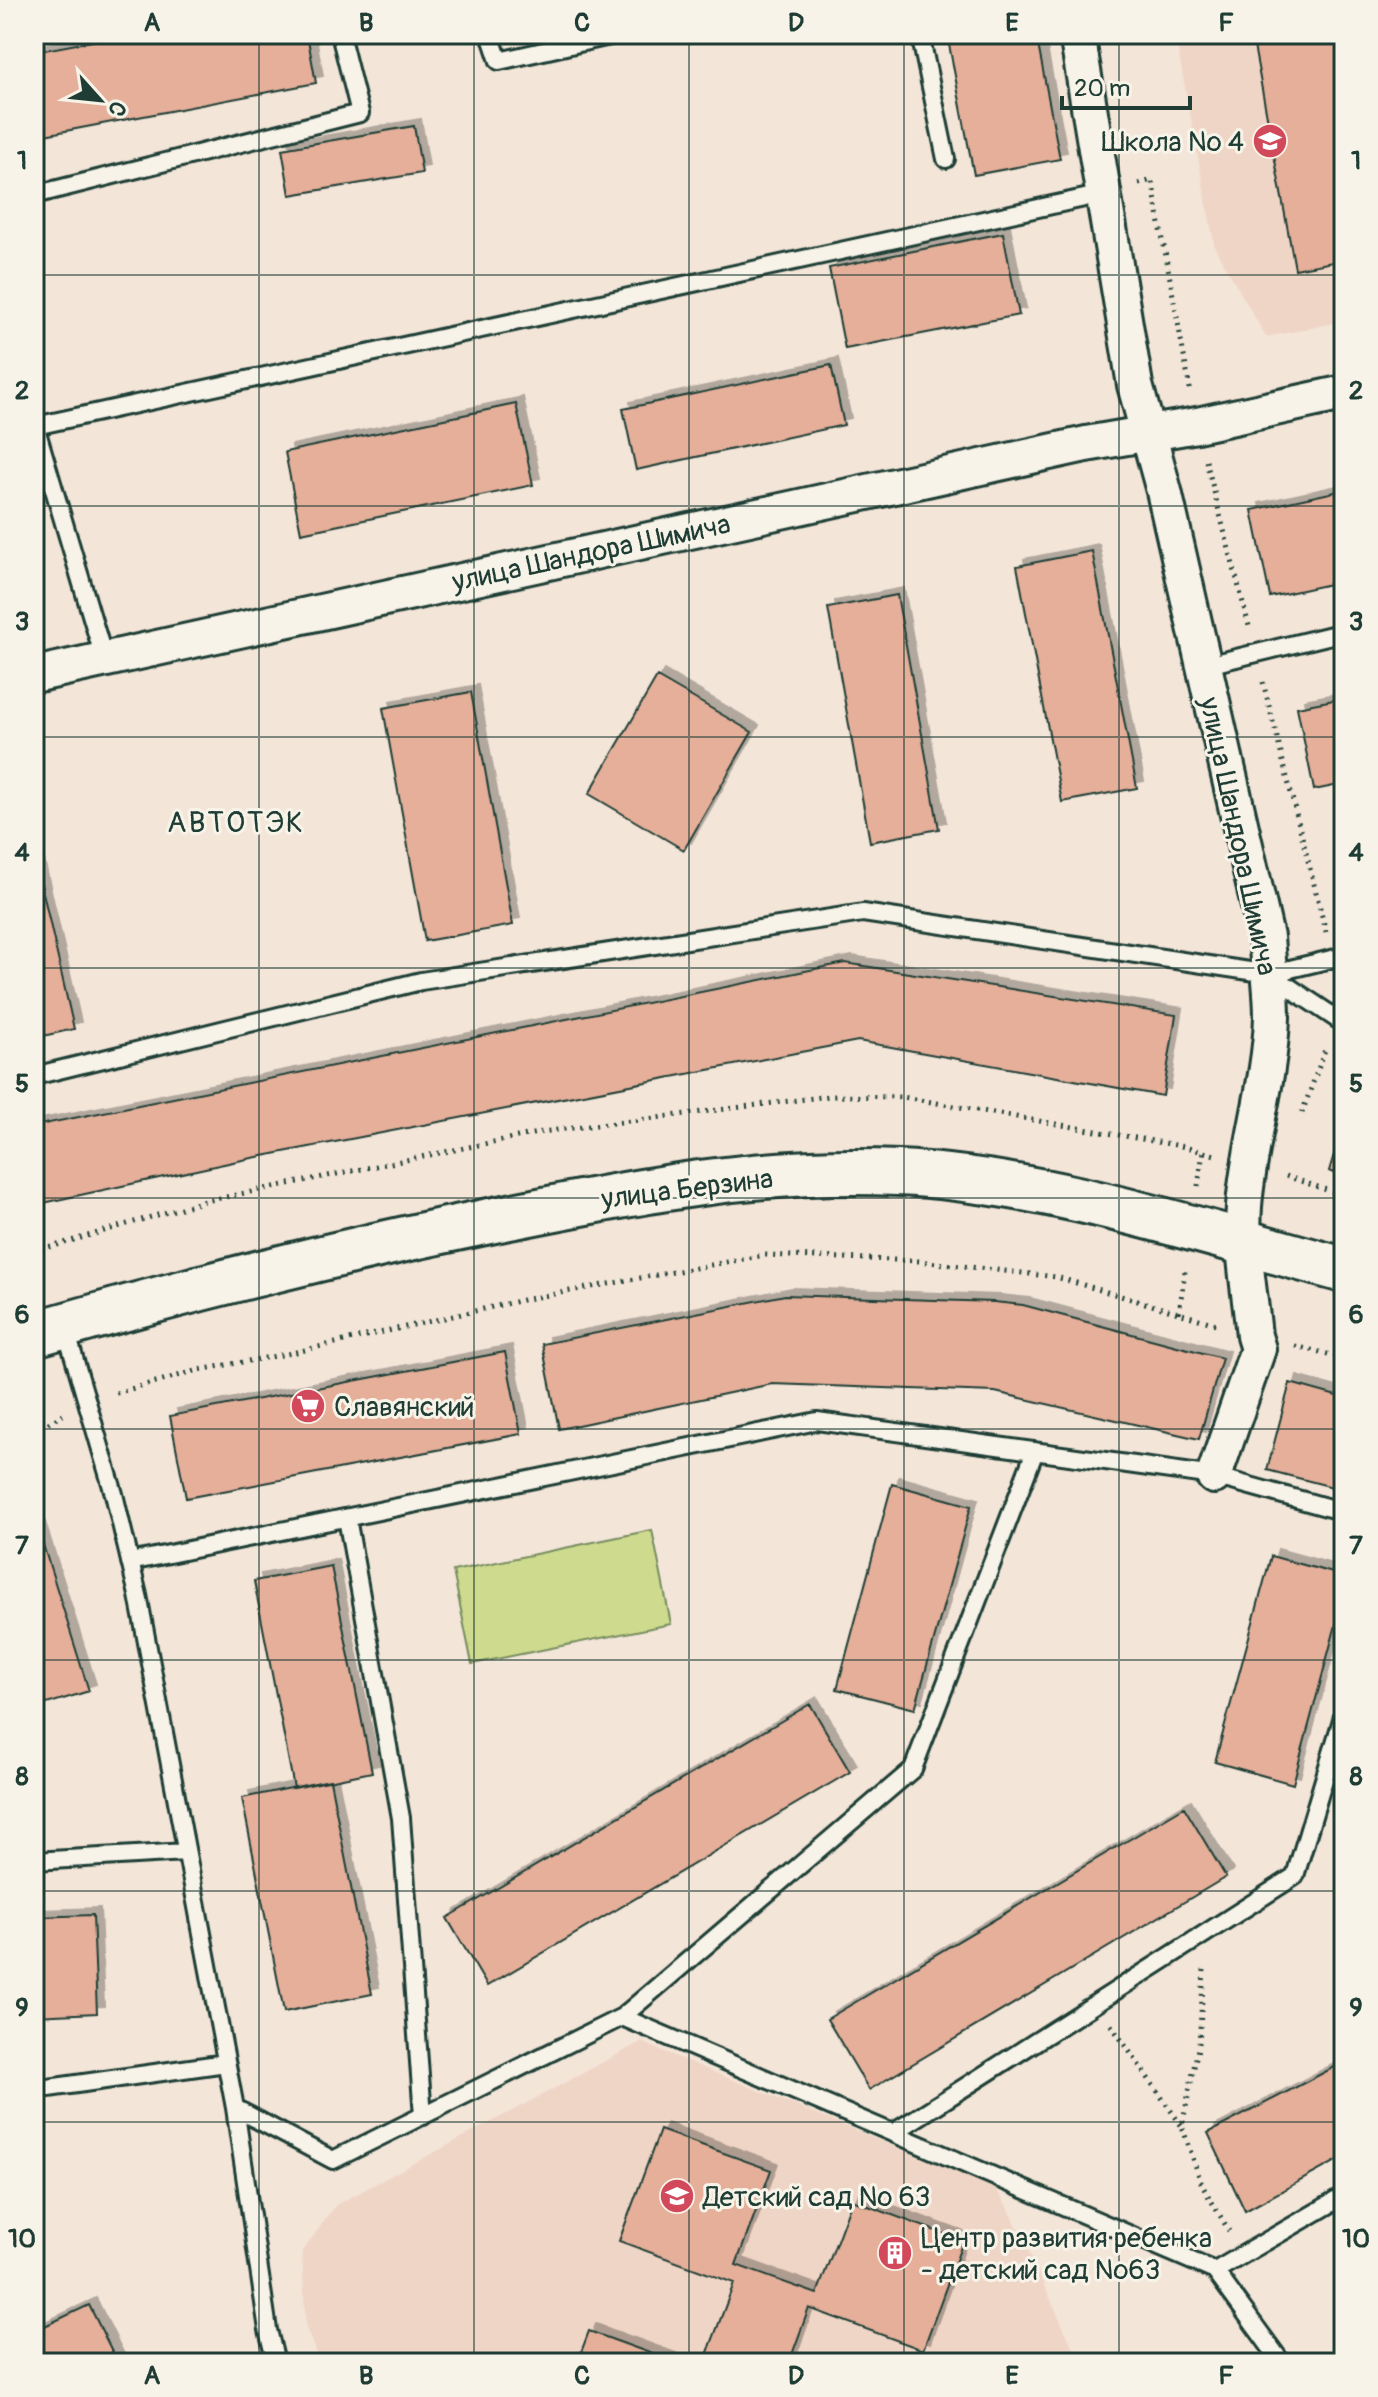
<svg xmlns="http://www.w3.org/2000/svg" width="1378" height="2397" font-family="Pangolin,sans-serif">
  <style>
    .built { fill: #efd5c5 }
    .green { fill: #ceda8d; stroke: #768c60; stroke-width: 2 }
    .building { fill: #e5af9a; stroke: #1f3d34; stroke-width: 2; filter: url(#shadow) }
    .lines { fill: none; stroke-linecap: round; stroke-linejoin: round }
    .lane-casing { stroke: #1f3d34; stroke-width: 22 }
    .street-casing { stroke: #1f3d34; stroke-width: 40 }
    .secondary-casing { stroke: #1f3d34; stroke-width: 50 }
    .path { stroke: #1f3d34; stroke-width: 5; stroke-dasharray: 2 6; stroke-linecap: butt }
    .lane { stroke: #f7f3e8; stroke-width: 16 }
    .street { stroke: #f7f3e8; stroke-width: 34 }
    .secondary { stroke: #f7f3e8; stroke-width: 44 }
    .grid { fill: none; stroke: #1f3d34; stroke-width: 2; stroke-opacity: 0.55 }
    .labels { text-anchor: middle; stroke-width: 6; stroke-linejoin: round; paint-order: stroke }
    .poi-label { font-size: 28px; fill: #1f3d34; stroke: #f7f3e8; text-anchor: start }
    .street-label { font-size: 28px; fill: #1f3d34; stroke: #f7f3e8 }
    .neighbourhood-label { font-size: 30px; letter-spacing: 2px; fill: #1f3d34; stroke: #f7f3e8 }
    .neatline { fill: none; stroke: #1f3d34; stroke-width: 3 }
    .grid-label { font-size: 26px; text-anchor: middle; font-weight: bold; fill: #1f3d34 }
  </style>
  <defs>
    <filter id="shadow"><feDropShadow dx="7" dy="-7" stdDeviation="0" flood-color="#0004"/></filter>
  </defs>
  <rect width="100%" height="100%" fill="#f3e5d8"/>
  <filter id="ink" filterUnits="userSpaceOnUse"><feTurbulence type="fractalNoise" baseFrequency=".0125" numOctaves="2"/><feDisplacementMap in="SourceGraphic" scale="16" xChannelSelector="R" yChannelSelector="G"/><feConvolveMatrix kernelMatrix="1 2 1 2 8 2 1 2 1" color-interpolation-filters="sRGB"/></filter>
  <g filter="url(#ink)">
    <path class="built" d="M1175,34H1344V321L1266,337L1215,248Z
      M641,2042L995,2188L1009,2209L1080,2363H320L306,2328L302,2252L336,2205Z"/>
    <path class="green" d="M652,1530L671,1624L472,1664L453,1571Z"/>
    <path class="building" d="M129,34H307L316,83L34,137V52Z
      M947,34H1036L1060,159L974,175Z
      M1344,34V260L1295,269L1252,35Z
      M414,126L422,173L290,195L282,149Z
      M1003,233L1019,315L845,349L829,268Z
      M831,365L844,425L636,470L623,409Z
      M516,404L533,485L301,533L285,452Z
      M1344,490V581L1270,597L1252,510Z
      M1092,551L1137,788L1062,802L1017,566Z
      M897,595L939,829L870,842L828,608Z
      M657,677L752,732L684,850L589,794Z
      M471,692L513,925L425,941L383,708Z
      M1344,698V784L1314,790L1297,707Z
      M34,853L74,1029L34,1038Z
      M845,963L1176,1015L1163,1096L858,1041L247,1159L34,1205V1126Z
      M1344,1121V1176L1329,1171Z
      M785,1295L994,1302L1023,1305L1222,1358L1199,1439L995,1392L772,1384L559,1429L542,1344Z
      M505,1352L521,1434L186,1498L170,1416Z
      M1290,1383L1344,1398V1490L1267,1470Z
      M892,1484L971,1506L915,1709L837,1689Z
      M34,1516L89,1691L34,1708Z
      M1271,1556L1344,1576V1595L1293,1784L1215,1762Z
      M331,1566L372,1772L294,1788L254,1581Z
      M810,1704L850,1772L487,1986L447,1918Z
      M330,1780L372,1994L284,2012L242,1798Z
      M1184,1807L1226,1877L869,2090L827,2019Z
      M93,1915L97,2013L34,2016V1917Z
      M1344,2062V2157L1245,2211L1208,2133Z
      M660,2130L771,2170L736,2265L817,2294L852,2200L963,2241L923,2350L809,2308L789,2363H704L734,2283L619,2241Z
      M89,2305L118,2363H34V2331Z
      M589,2331L677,2363H577Z"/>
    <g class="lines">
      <g class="lane-casing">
        <path id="lane" d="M490,34L499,61L619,34
          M920,34L946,159
          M34,195L360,113L340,34
          M34,422L104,658
          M35,426L1103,194
          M1203,666L1344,632
          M1271,975L1337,1019L1344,1021
          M34,1076L421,981L863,913L1269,974L1344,956
          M65,1327L114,1494L138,1595L235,2108L268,2330L276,2363
          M347,1518L401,1818L423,2116
          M130,1562L817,1421L1214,1476L1344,1512
          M34,1861L186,1852
          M622,2017L913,1769L1035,1451
          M34,2090L226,2063
          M235,2108L333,2160L622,2017L1215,2271L1282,2363
          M893,2133L1295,1876L1344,1713
          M1215,2271L1344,2196
          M1343,2363H1344"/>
      </g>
      <g class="street-casing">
        <path id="street" d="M1077,34L1135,385L1164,491L1266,937C1268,964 1272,991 1272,1017C1270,1081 1249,1143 1244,1206C1241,1249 1250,1293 1254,1336L1258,1349L1214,1476
          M34,675L1086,444L1197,425L1344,393"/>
      </g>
      <g class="secondary-casing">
        <path id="secondary" d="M34,1334C189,1289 346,1250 504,1218C633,1192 765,1166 898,1173C1046,1180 1201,1232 1344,1270"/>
      </g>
      <path class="path" d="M1139,184L1152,180L1190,389
        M1206,461L1249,626
        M1263,682L1326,932
        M1302,1113L1326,1047
        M1286,1176L1344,1196
        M1198,1186L1203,1152
        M34,1252L201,1202L542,1132L830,1096L903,1097L1181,1146L1215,1155
        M1179,1313L1185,1271
        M1295,1346L1344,1358
        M116,1393L199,1370L292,1353L527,1299L765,1255L919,1261L1056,1277L1216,1324
        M34,1431L63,1415
        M1204,1970L1199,2043L1182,2126L1202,2185L1229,2231
        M1111,2025L1181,2125"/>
      <use href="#lane" class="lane"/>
      <use href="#street" class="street"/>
      <use href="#secondary" class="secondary"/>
    </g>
  </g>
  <path class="grid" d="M259,34V2363M474,34V2363M689,34V2363M904,34V2363M1119,34V2363M34,275H1344M34,506H1344M34,737H1344M34,968H1344M34,1198H1344M34,1429H1344M34,1660H1344M34,1891H1344M34,2122H1344"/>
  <defs>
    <g id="school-disc" transform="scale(1.8)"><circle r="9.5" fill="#d1495b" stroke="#f7f3e8"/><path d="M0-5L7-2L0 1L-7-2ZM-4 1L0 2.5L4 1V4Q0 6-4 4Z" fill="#fff"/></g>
    <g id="supermarket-disc" transform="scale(1.8)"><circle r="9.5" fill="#d1495b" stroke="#f7f3e8"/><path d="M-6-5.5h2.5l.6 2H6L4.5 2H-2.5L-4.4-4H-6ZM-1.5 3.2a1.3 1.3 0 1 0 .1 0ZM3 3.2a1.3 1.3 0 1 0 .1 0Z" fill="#fff"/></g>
    <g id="building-disc" transform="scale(1.8)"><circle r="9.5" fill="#d1495b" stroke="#f7f3e8"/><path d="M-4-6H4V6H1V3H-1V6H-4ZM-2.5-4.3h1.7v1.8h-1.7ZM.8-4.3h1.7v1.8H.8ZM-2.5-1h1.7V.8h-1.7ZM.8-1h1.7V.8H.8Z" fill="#fff"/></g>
  </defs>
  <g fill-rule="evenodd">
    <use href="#school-disc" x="1270" y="141"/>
    <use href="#supermarket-disc" x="308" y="1406"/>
    <use href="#school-disc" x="677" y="2196"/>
    <use href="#building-disc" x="895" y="2253"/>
  </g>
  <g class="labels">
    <g class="poi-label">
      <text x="1244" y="151" text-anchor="end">Школа № 4</text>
      <text x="334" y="1416">Славянский</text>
      <text x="703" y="2206">Детский сад № 63</text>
      <text x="921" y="2247">Центр развития ребенка<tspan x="921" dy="32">- детский сад №63</tspan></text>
    </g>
    <g class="street-label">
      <text transform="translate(591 552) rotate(-12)" y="10">улица Шандора Шимича</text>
      <text transform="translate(1239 836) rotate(78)" y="10">улица Шандора Шимича</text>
      <text transform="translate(687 1188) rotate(-7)" y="10">улица Берзина</text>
    </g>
    <g class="neighbourhood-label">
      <text x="236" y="832">АВТОТЭК</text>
    </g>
  </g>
  <rect width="1378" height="2397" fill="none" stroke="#f7f3e8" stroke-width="88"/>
  <g transform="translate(100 100) rotate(117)" stroke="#f7f3e8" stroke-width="6" paint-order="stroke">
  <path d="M0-6L14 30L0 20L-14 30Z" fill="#1f3d34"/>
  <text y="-12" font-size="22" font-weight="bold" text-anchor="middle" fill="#1f3d34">С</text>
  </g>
  <path d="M1062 96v12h128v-12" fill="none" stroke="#1f3d34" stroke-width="4"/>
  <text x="1074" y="96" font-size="24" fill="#1f3d34" stroke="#f7f3e8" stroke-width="6" paint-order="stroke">20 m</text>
  <rect x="44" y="44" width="1290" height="2309" class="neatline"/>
  <g class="grid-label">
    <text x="152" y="31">A</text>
    <text x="366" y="31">B</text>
    <text x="582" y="31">C</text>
    <text x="796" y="31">D</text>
    <text x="1012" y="31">E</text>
    <text x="1226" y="31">F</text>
    <text x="22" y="169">1</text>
    <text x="1356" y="169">1</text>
    <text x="22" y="399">2</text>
    <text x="1356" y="399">2</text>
    <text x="22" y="630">3</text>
    <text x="1356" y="630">3</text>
    <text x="22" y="861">4</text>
    <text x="1356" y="861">4</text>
    <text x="22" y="1092">5</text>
    <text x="1356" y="1092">5</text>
    <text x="22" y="1323">6</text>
    <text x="1356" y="1323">6</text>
    <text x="22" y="1554">7</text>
    <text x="1356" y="1554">7</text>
    <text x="22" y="1785">8</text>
    <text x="1356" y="1785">8</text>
    <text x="22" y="2016">9</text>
    <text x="1356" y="2016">9</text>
    <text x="22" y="2247">10</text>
    <text x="1356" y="2247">10</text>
    <text x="152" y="2384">A</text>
    <text x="366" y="2384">B</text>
    <text x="582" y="2384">C</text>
    <text x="796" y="2384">D</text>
    <text x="1012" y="2384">E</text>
    <text x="1226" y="2384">F</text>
  </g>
</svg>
